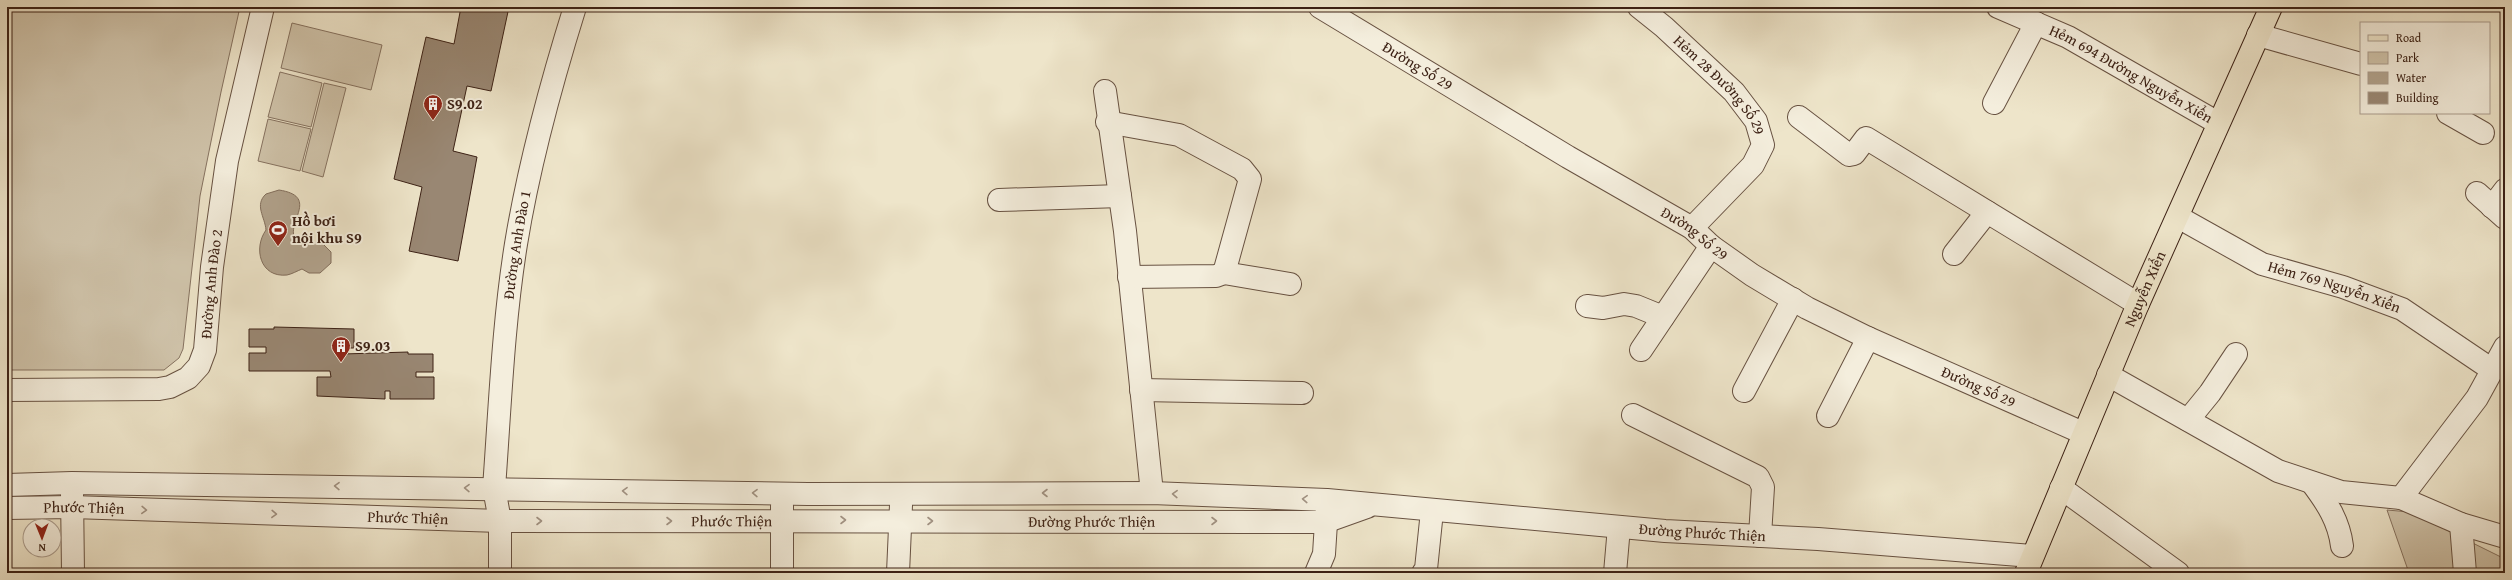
<svg xmlns="http://www.w3.org/2000/svg" width="2512" height="580" font-family="'Gentium Book Plus',serif">
  <style>
    .green { fill: #d0c4ab; stroke: #867260 }
    .water { fill: #b1a28c; stroke: #826e5c }
    .building { fill: #998773; stroke: #3c2115 }
    .lines { fill: none; stroke-linecap: round; stroke-linejoin: round }
    .minor-casing { stroke: #685242; stroke-width: 24 }
    .major-casing { stroke: #3c2115; stroke-width: 24 }
    .minor { stroke: #f4eedd; stroke-width: 22 }
    .major { stroke: #eee5ca; stroke-width: 22 }
    .oneway { stroke: #a19283 }
    .labels { text-anchor: middle; stroke-width: 4; stroke-linejoin: round; paint-order: stroke }
    .street-label { font-size: 15px; fill: #3c2115; stroke: #f4eedd }
    .poi-label { font-size: 15px; font-weight: bold; fill: #3c2115; stroke: #f4eedd; text-anchor: start }
  </style>
  <rect width="100%" height="100%" fill="#eee5ca"/>
  <filter id="stains"><feTurbulence type="fractalNoise" baseFrequency=".005" numOctaves="4"/><feColorMatrix values="0 0 0 0 .2 0 0 0 0 .09 0 0 0 0 .02 0 0 0 .5 -.17"/></filter>
  <radialGradient id="worn" r=".72"><stop offset=".6" stop-color="#630" stop-opacity="0"/><stop offset="1" stop-color="#630" stop-opacity=".3"/></radialGradient>
  <path class="green" d="M7,7H240L221,92L200,196L183,349L179,358L164,370H7Z
    M292,23L382,45L371,90L281,68Z
    M280,72L322,83L311,127L268,117Z
    M324,83L346,88L323,177L302,171Z
    M268,119L311,129L300,171L258,161Z
    M2387,510L2410,512L2505,559V573H2409Z"/>
  <path class="water" d="M279,190C318,196 289,220 294,236L305,243L321,242L331,252V263L320,273H309L302,269C297,271 292,274 287,275C260,278 253,248 266,230C265,217 254,205 266,194Z"/>
  <path class="building" d="M461,7H509L491,91L467,86L453,151L477,157L458,261L409,251L422,187L394,179L426,37L454,44Z
    M274,327L354,329V348H344L343,354L408,352V354H433V372H416V377H434V399H390V391H385V399L317,396V377H331L330,371H249V353H266V347H249V329H274Z"/>
  <g class="lines">
    <g class="minor-casing">
      <g id="minor">
        <path id="s1" d="M1320,7L1568,157L1692,228L1711,246L1752,275L1807,308L1868,338L2083,433"/>
        <path id="s2" d="M1639,7L1664,27L1734,92L1756,121L1763,145L1753,165L1692,228"/>
        <path id="s3" d="M1998,7L2068,37L2218,123"/>
        <path d="M2258,35L2361,64"/>
        <path d="M1105,91L1125,231L1152,493"/>
        <path d="M1994,103L2036,23"/>
        <path d="M2448,113L2483,133"/>
        <path d="M1799,117L1849,155L1854,154L1866,138L2138,304"/>
        <path d="M1107,122L1179,135L1242,169L1250,179L1224,273L1216,276L1129,277"/>
        <path d="M2477,193L2505,218"/>
        <path d="M999,200L1120,196"/>
        <path d="M2492,207L2505,190"/>
        <path id="s4" d="M2178,217L2262,264L2343,287L2402,309L2485,365"/>
        <path d="M1954,254L1987,212"/>
        <path d="M1224,273L1290,284"/>
        <path d="M1587,306L1603,308L1624,304L1636,306L1663,317"/>
        <path d="M1641,350L1711,246"/>
        <path d="M2108,375L2278,471L2341,492L2401,498L2461,524L2505,537"/>
        <path id="s5" d="M7,390L159,389L170,387L188,378L199,366L205,350L212,267L227,161L263,7"/>
        <path d="M1141,390L1302,393"/>
        <path d="M1744,391L1793,299"/>
        <path d="M1633,415L1758,477L1763,487L1760,536"/>
        <path d="M1828,416L1868,338"/>
        <path d="M2188,420L2210,393L2236,354"/>
        <path d="M2312,483C2327,503 2339,521 2342,546"/>
        <path id="s6" d="M7,485L72,483L808,494L1152,493L1327,500L1665,531L1818,539L2032,556"/>
        <path d="M2061,488L2178,573"/>
        <path d="M72,493L73,573"/>
        <path d="M2401,498L2477,398L2505,347"/>
        <path d="M782,506V573"/>
        <path id="s7" d="M7,508L72,507L500,521L1325,522L1367,507"/>
        <path d="M2461,524L2465,573"/>
        <path id="s8" d="M500,573V521L494,488C500,407 503,325 516,244C529,164 551,84 575,7"/>
        <path d="M898,573L901,505"/>
        <path d="M1316,573L1324,554L1327,507"/>
        <path d="M1423,573L1426,569L1432,511"/>
        <path d="M1615,573L1619,527"/>
      </g>
    </g>
    <g class="major-casing">
      <g id="major">
        <path id="s9" d="M2026,573L2138,304L2271,7"/>
      </g>
    </g>
    <use href="#minor" class="minor"/>
    <use href="#major" class="major"/>
  </g>
  <defs><path id="oneway-chevron" d="M-2-3.5L2.5 0L-2 3.5" fill="none" stroke-width="1.6" stroke-linecap="round" stroke-linejoin="round"/></defs>
  <g class="oneway">
    <use href="#oneway-chevron" transform="translate(337 486) rotate(-179)"/>
    <use href="#oneway-chevron" transform="translate(467 488) rotate(-179)"/>
    <use href="#oneway-chevron" transform="translate(625 491) rotate(-179)"/>
    <use href="#oneway-chevron" transform="translate(755 493) rotate(-179)"/>
    <use href="#oneway-chevron" transform="translate(1045 493) rotate(180)"/>
    <use href="#oneway-chevron" transform="translate(1175 494) rotate(-178)"/>
    <use href="#oneway-chevron" transform="translate(1305 499) rotate(-177)"/>
    <use href="#oneway-chevron" transform="translate(144 510) rotate(2)"/>
    <use href="#oneway-chevron" transform="translate(274 514) rotate(2)"/>
    <use href="#oneway-chevron" transform="translate(843 520)"/>
    <use href="#oneway-chevron" transform="translate(539 521)"/>
    <use href="#oneway-chevron" transform="translate(669 521)"/>
    <use href="#oneway-chevron" transform="translate(930 521)"/>
    <use href="#oneway-chevron" transform="translate(1214 521)"/>
  </g>
  <defs>
    <g id="building-pin" transform="scale(1)"><path d="M0 17L-7.5 6A9.5 9.5 0 1 1 7.5 6Z" fill="#8f2418" stroke="#f4eedd"/><path d="M-4-6H4V6H1V3H-1V6H-4ZM-2.5-4.3h1.7v1.8h-1.7ZM.8-4.3h1.7v1.8H.8ZM-2.5-1h1.7V.8h-1.7ZM.8-1h1.7V.8H.8Z" fill="#fff"/></g>
    <g id="stadium-pin" transform="scale(1)"><path d="M0 17L-7.5 6A9.5 9.5 0 1 1 7.5 6Z" fill="#8f2418" stroke="#f4eedd"/><path d="M0-5a6.5 5 0 1 0 0 10a6.5 5 0 1 0 0-10ZM-3.5-1.8h7v3.6h-7Z" fill="#fff"/></g>
  </defs>
  <g fill-rule="evenodd">
    <use href="#building-pin" x="433" y="104"/>
    <use href="#stadium-pin" x="278" y="230"/>
    <use href="#building-pin" x="341" y="346"/>
  </g>
  <g class="labels">
    <g class="street-label">
      <text dy="5" stroke="none"><textPath href="#s1" startOffset="114">Đường Số 29</textPath></text>
      <text dy="5" stroke="none"><textPath href="#s3" startOffset="149">Hẻm 694 Đường Nguyễn Xiển</textPath></text>
      <text dy="5" stroke="none"><textPath href="#s2" startOffset="113">Hẻm 28 Đường Số 29</textPath></text>
      <text dy="5" stroke="none"><textPath href="#s1" startOffset="438">Đường Số 29</textPath></text>
      <text dy="5" stroke="none"><textPath href="#s8" startOffset="330">Đường Anh Đào 1</textPath></text>
      <text dy="5" stroke="none"><textPath href="#s5" startOffset="283">Đường Anh Đào 2</textPath></text>
      <text dy="5" stroke="none"><textPath href="#s4" startOffset="172">Hẻm 769 Nguyễn Xiển</textPath></text>
      <text dy="5" stroke="none"><textPath href="#s9" startOffset="308">Nguyễn Xiển</textPath></text>
      <text dy="5" stroke="none"><textPath href="#s1" startOffset="762">Đường Số 29</textPath></text>
      <text dy="5" stroke="none"><textPath href="#s7" startOffset="77">Phước Thiện</textPath></text>
      <text dy="5" stroke="none"><textPath href="#s7" startOffset="401">Phước Thiện</textPath></text>
      <text dy="5" stroke="none"><textPath href="#s7" startOffset="725">Phước Thiện</textPath></text>
      <text dy="5" stroke="none"><textPath href="#s7" startOffset="1085">Đường Phước Thiện</textPath></text>
      <text dy="5" stroke="none"><textPath href="#s6" startOffset="1697">Đường Phước Thiện</textPath></text>
    </g>
    <g class="poi-label">
      <text x="447" y="109">S9.02</text>
      <text x="292" y="226">Hồ bơi<tspan x="292" dy="17">nội khu S9</tspan></text>
      <text x="355" y="351">S9.03</text>
    </g>
  </g>
  <rect width="2512" height="580" fill="none" stroke="#eee5ca" stroke-width="24"/>
  <rect x="8" y="8" width="2496" height="564" fill="none" stroke="#3c2115" stroke-width="2"/>
  <rect x="12" y="12" width="2488" height="556" fill="none" stroke="#3c2115"/>
  <rect x="2360" y="22" width="130" height="92" fill="#f4eedd" stroke="#aa9c8d"/>
  <rect x="2368" y="35" width="20" height="6" fill="#eee5ca" stroke="#aa9c8d"/>
  <text x="2396" y="42" font-size="12" fill="#3c2115">Road</text>
  <rect x="2368" y="52" width="20" height="12" fill="#d0c4ab" stroke="#aa9c8d"/>
  <text x="2396" y="62" font-size="12" fill="#3c2115">Park</text>
  <rect x="2368" y="72" width="20" height="12" fill="#b1a28c" stroke="#aa9c8d"/>
  <text x="2396" y="82" font-size="12" fill="#3c2115">Water</text>
  <rect x="2368" y="92" width="20" height="12" fill="#998773" stroke="#aa9c8d"/>
  <text x="2396" y="102" font-size="12" fill="#3c2115">Building</text>
  <g transform="translate(42 538) rotate(179)"><circle r="19" fill="#f4eedd" stroke="#aa9c8d"/>
  <path d="M0-3L7 15L0 10L-7 15Z" fill="#8f2418"/>
  <text y="-6" font-size="11" font-weight="bold" text-anchor="middle" fill="#3c2115">N</text>
  </g>
  <rect width="100%" height="100%" filter="url(#stains)"/>
  <rect width="100%" height="100%" fill="url(#worn)"/>
</svg>
